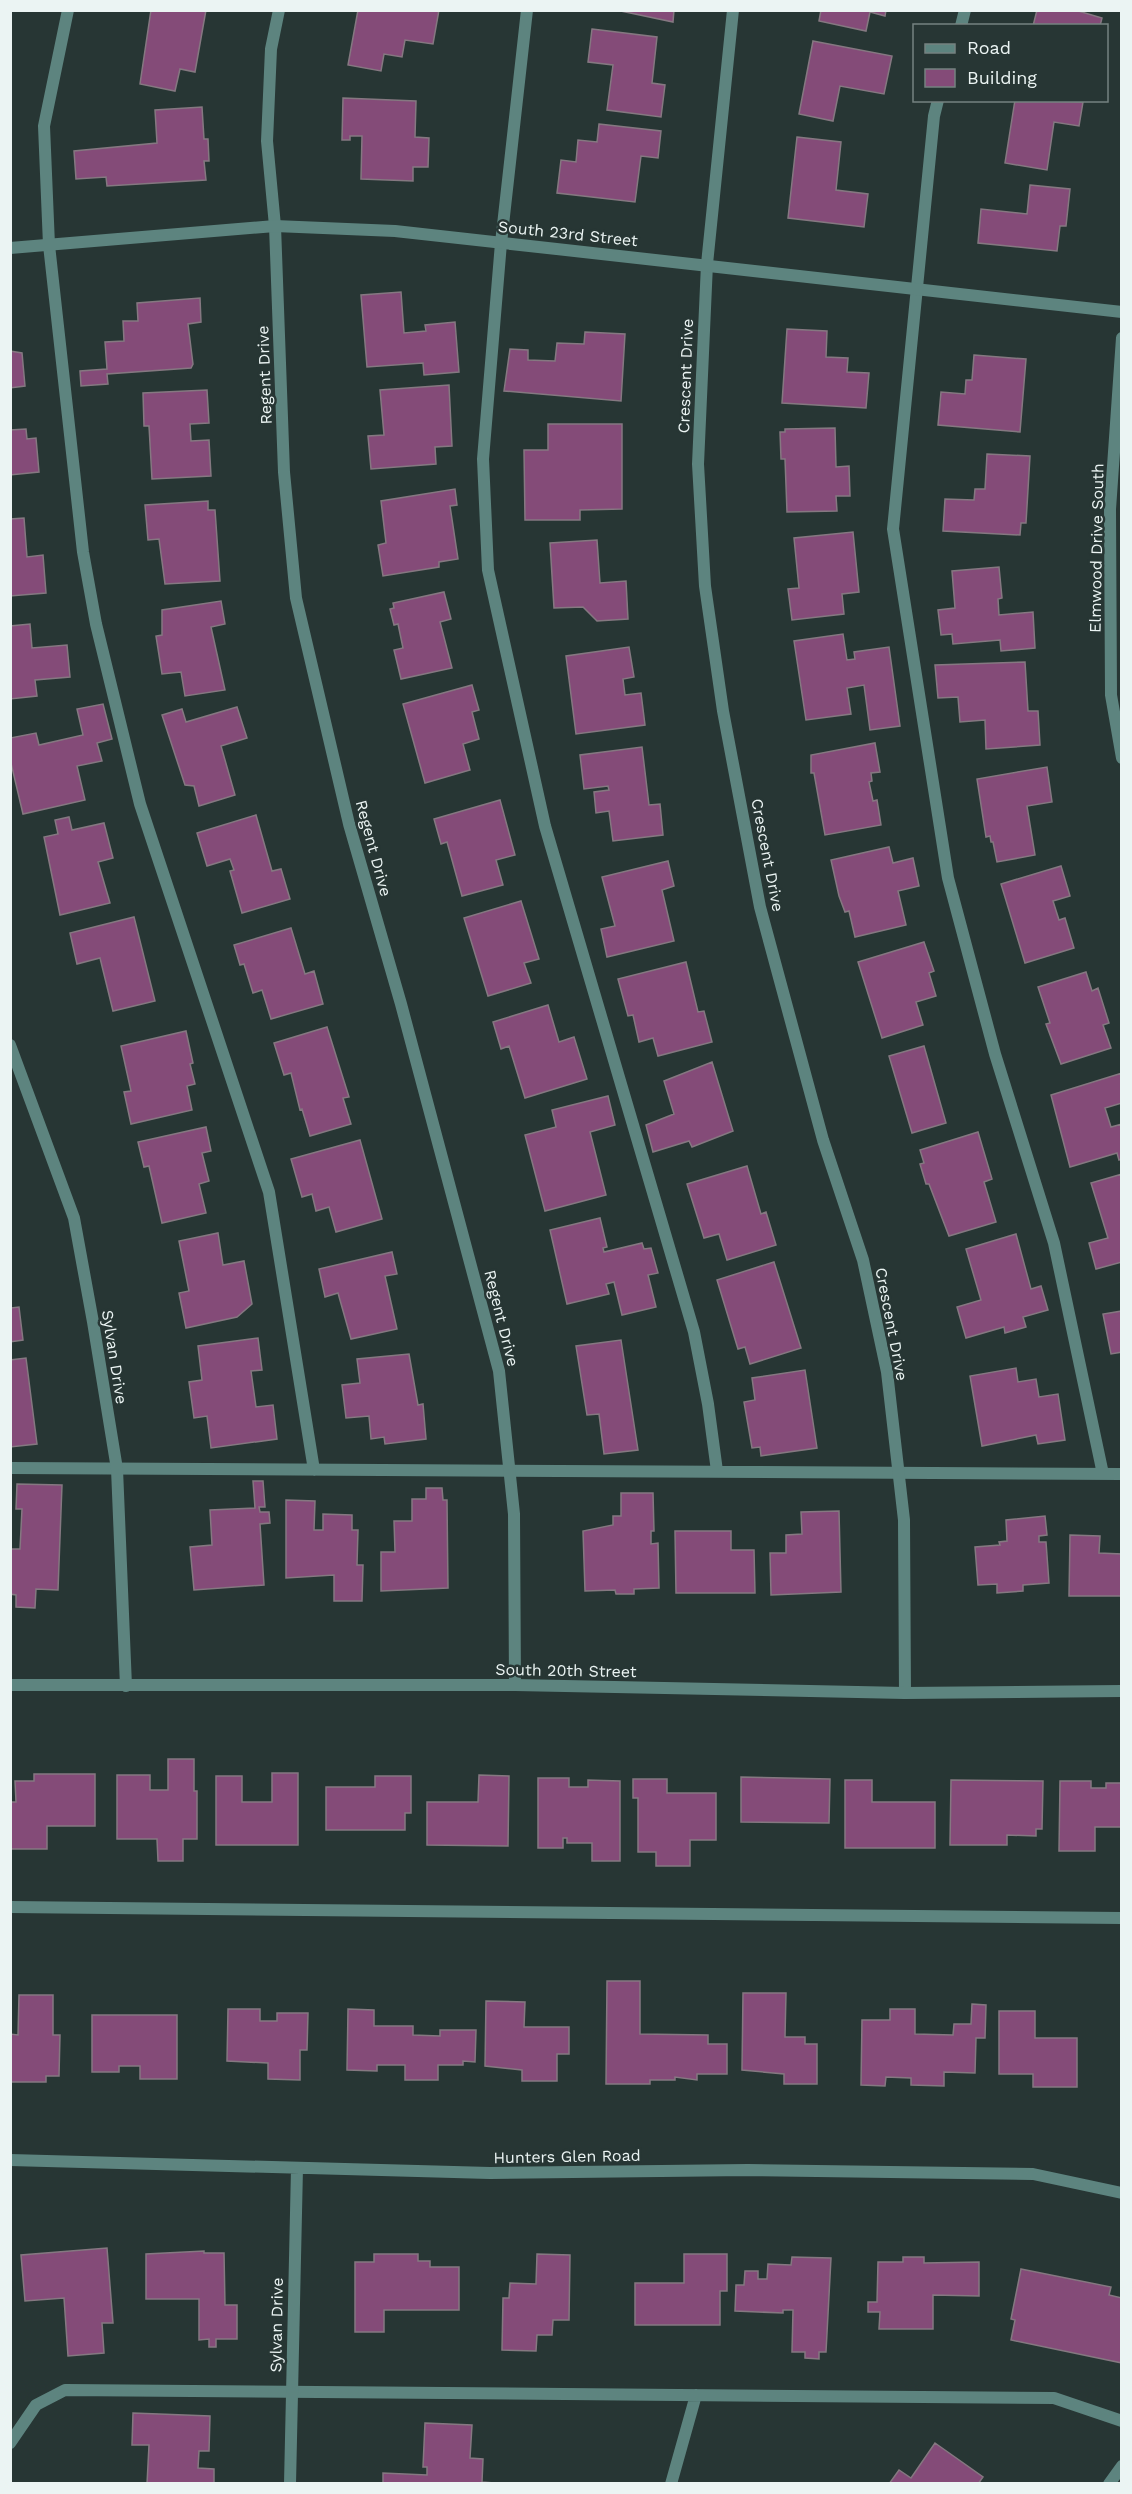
<svg xmlns="http://www.w3.org/2000/svg" width="1132" height="2494" font-family="'Work Sans',sans-serif">
  <style>
    .building { fill: #844b78; stroke: #857881; stroke-width: 1.5 }
    .lines { fill: none; stroke-linecap: round; stroke-linejoin: round }
    .service { stroke: #5d847f; stroke-width: 12 }
    .minor { stroke: #5d847f; stroke-width: 12 }
    .tertiary { stroke: #5d847f; stroke-width: 12 }
    .labels { text-anchor: middle; stroke-width: 5; stroke-linejoin: round; paint-order: stroke }
    .street-label { font-size: 16px; fill: #ebf4f3; stroke: #273634 }
  </style>
  <rect width="100%" height="100%" fill="#273634"/>
  <path class="building" d="M151,10H206L195,72L180,69L175,91L140,84Z
    M358,10H439L433,44L405,40L402,57L384,54L381,71L348,65Z
    M616,10H674L673,22Z
    M821,10H886L885,16L870,12L866,31L819,21Z
    M1037,10H1075L1102,18L1100,26H1033Z
    M592,29L657,37L652,83L665,85L661,117L607,110L613,65L588,62Z
    M813,41L892,56L884,94L840,86L833,121L799,114Z
    M343,98L416,101L415,137L429,138L428,167H413V181L361,179L362,136H350V140H342Z
    M1015,100L1083,102L1079,126L1054,122L1047,170L1005,163Z
    M202,107L204,139H208L209,161H204L206,180L107,186L106,177L76,179L74,151L157,143L155,110Z
    M599,124L661,131L658,158L641,156L635,202L557,193L561,160L576,162L578,140L597,142Z
    M797,137L841,142L836,190L868,194L864,227L788,218Z
    M1030,185L1070,189L1066,226H1060L1057,251L978,243L981,209L1027,214Z
    M401,292L404,333L426,331L425,325L455,322L459,372L424,375L423,363L367,367L361,295Z
    M200,298L201,322L188,324L193,364L191,368L107,374L108,384L81,386L80,371L107,369L105,342L124,341L123,321H138L137,303Z
    M787,329L827,331L826,357L848,358L847,372L869,373L866,408L782,403Z
    M585,332L625,334L621,401L504,391L510,349L528,350V360L555,361L557,343L584,344Z
    M10,351L22,353L25,386L10,388Z
    M974,355L1026,359L1020,432L938,425L941,392L965,394L966,380H972Z
    M449,385L452,446L435,447L436,464L371,469L368,436L384,435L380,390Z
    M207,390L209,423L190,424L191,441L209,440L211,476L152,479L149,426H144L143,393Z
    M548,424H622V509L580,510V520H525L524,450H548Z
    M835,428L836,467L849,466L850,496H836L837,511L787,512L785,459H781L780,432H785V429Z
    M26,429L27,439L36,438L39,472L10,475V430Z
    M987,454L1030,456L1026,523H1021L1020,535L943,531L945,499L974,500L975,489H985Z
    M455,489L457,505L450,506L458,559L439,562V567L383,576L378,545L386,543L381,501Z
    M208,501V510H215L220,581L165,584L159,539L148,540L145,505Z
    M24,518L27,557L43,555L46,593L10,596V519Z
    M853,532L859,592L842,594L844,614L792,620L788,589L799,588L794,538Z
    M597,540L600,583L626,581L628,619L597,621L583,607L554,608L550,543Z
    M999,567L1002,598L998,599L999,615L1033,612L1035,648L1001,651L1000,640L953,644L952,634L941,635L938,610L955,608L952,571Z
    M444,592L451,619L440,622L452,668L401,679L394,650L403,648L398,624L394,625L390,609L394,608L393,603Z
    M221,601L225,624L211,627L225,690L185,696L181,672L162,674L156,636L162,635V610Z
    M30,624L32,648L67,645L70,677L35,680L37,696L10,699V626Z
    M843,634L847,660L855,659L854,652L889,647L900,726L870,730L864,685L847,688L851,714L806,720L794,641Z
    M629,647L634,677L623,679L625,695L641,693L645,725L576,734L566,656Z
    M1025,662L1028,711H1038L1040,745L986,749L985,720L960,722L958,697L938,698L935,665Z
    M472,685L479,710L472,712L479,739L463,744L470,770L425,783L403,704Z
    M103,704L112,739L97,743L102,761L77,766L85,800L23,814L10,759V738L36,733L39,745L83,735L77,709Z
    M237,707L247,738L221,746L235,795L199,806L194,786L185,785L162,715L182,709L186,722Z
    M875,743L880,772L871,773L872,781L869,782L873,801L877,800L881,825L825,835L814,773H811V755Z
    M642,747L649,805L660,804L663,835L613,841L609,811L596,813L594,792L609,790L608,786L584,789L580,755Z
    M1047,767L1052,802L1027,806L1035,855L997,862L993,842H991L990,836L986,837L977,779Z
    M500,800L515,855L496,860L503,885L462,896L447,842L441,844L434,819Z
    M256,815L272,871L281,869L290,899L242,913L230,871L234,870L230,859L207,866L197,833Z
    M69,817L72,830L104,823L113,858L98,862L110,903L60,915L44,837L58,834L55,820Z
    M889,847L893,863L913,858L919,886L898,891L906,925L855,937L849,911L845,912L839,896L831,860Z
    M668,861L674,886L662,890L674,941L607,957L601,929L615,926L602,877Z
    M1061,866L1070,896L1053,901L1059,920L1065,918L1074,948L1025,963L1001,884Z
    M521,901L539,959L524,963L531,983L488,996L464,918Z
    M134,917L155,1001L113,1011L100,958L77,964L70,933Z
    M291,928L305,974L314,971L323,1004L271,1019L262,990L253,993L244,964L240,965L234,945Z
    M924,942L934,971L929,973L936,996L916,1002L923,1025L882,1038L858,962Z
    M686,962L698,1012L704,1011L712,1042L658,1056L653,1038L639,1042L633,1015L628,1016L618,979Z
    M1086,972L1092,991L1098,988L1109,1023L1103,1025L1111,1048L1061,1064L1046,1024L1050,1023L1038,987Z
    M548,1005L559,1042L574,1037L587,1079L525,1098L509,1046L501,1049L493,1022Z
    M327,1027L349,1097L343,1098L351,1124L310,1136L302,1109L300,1110L291,1073L284,1075L274,1043Z
    M186,1031L193,1063L190,1064L195,1084L187,1086L192,1110L131,1124L124,1092L131,1091L121,1046Z
    M924,1046L946,1123L912,1133L889,1056Z
    M712,1062L733,1131L692,1147L689,1141L653,1152L646,1125L674,1114L664,1081Z
    M1122,1073V1103L1105,1108L1111,1127L1122,1124V1159L1119,1160L1117,1153L1070,1167L1051,1095Z
    M608,1096L615,1125L590,1132L606,1195L545,1211L525,1135L556,1127L552,1110Z
    M206,1127L211,1151L202,1153L209,1181L199,1184L206,1213L162,1223L149,1166L144,1167L138,1142Z
    M978,1132L992,1179L984,1182L996,1222L949,1236L929,1184H926L920,1164L924,1163L920,1150Z
    M360,1140L382,1219L336,1232L329,1207L316,1211L312,1194L302,1197L291,1159Z
    M747,1166L761,1214L766,1212L776,1245L727,1260L719,1234L704,1238L687,1184Z
    M1122,1174V1262L1096,1269L1089,1243L1108,1238L1091,1183Z
    M600,1218L607,1247L603,1248L604,1252L642,1243L644,1249L651,1248L658,1273L648,1275L656,1307L622,1315L614,1282L606,1284L609,1294L567,1304L550,1230Z
    M218,1233L223,1265L244,1261L252,1304L237,1317L186,1328L179,1293L189,1291L179,1241Z
    M1016,1234L1031,1289L1041,1286L1048,1310L1023,1317L1026,1327L1005,1333L1004,1327L966,1338L957,1307L981,1300L966,1249Z
    M392,1252L397,1274L385,1276L397,1329L351,1339L338,1293L325,1297L319,1269Z
    M774,1262L801,1348L750,1364L745,1347L738,1349L717,1280Z
    M10,1301L11,1308L19,1307L23,1340L10,1342Z
    M1122,1311V1352L1111,1354L1103,1314Z
    M258,1338L262,1370L251,1371L256,1407L273,1405L277,1439L211,1448L207,1416L194,1418L189,1382L202,1380L198,1346Z
    M621,1340L638,1450L604,1454L599,1414L587,1415L576,1346Z
    M409,1354L418,1405L423,1404L426,1439L385,1444L384,1437L371,1439L369,1416L346,1418L342,1385L360,1383L357,1359Z
    M26,1358L37,1444L10,1447V1360Z
    M1016,1368L1018,1382L1036,1379L1039,1397L1058,1394L1065,1440L1038,1444L1036,1435L982,1446L970,1376Z
    M805,1370L817,1448L761,1456L760,1447L752,1448L744,1402L755,1400L752,1378Z
    M253,1481H263L265,1507H259L260,1512H269L270,1523L260,1524L264,1585L194,1590L190,1547L212,1545L210,1510L255,1508Z
    M17,1484L62,1485L58,1590L36,1589L35,1608L16,1607V1595L10,1594V1549H20L22,1509H16Z
    M426,1488H442L443,1500H447L448,1588L381,1591V1552H395L394,1521H412V1499H426Z
    M621,1493H653L654,1531H651V1544L658,1543L659,1588L634,1589V1594H616L615,1590L585,1591L583,1531L613,1525V1516H621Z
    M286,1500L315,1501L314,1530H323V1514L352,1515V1530H358L357,1565H363L362,1601H334V1575L286,1578Z
    M839,1511L841,1592L771,1595L770,1553H786V1535L802,1534L801,1512Z
    M1045,1516L1047,1535L1039,1536V1542H1046L1049,1583L1023,1585V1591L997,1593V1584L978,1585L975,1547L1000,1545L999,1542L1007,1541L1006,1520Z
    M675,1531H731V1550H754L755,1593H676Z
    M1070,1535L1100,1536L1099,1553L1122,1554V1596H1069Z
    M168,1759H194V1791H197V1839H183V1861H158L157,1839H117V1775H150V1790H168Z
    M272,1773H298V1845H216V1776H242V1802H272Z
    M34,1774H95V1826H47V1849H11V1802H16L15,1781H34Z
    M479,1775L509,1776L508,1846L427,1845V1802H478Z
    M375,1776H411V1813H405V1830H326V1787H375Z
    M741,1777L830,1779L829,1823L741,1822Z
    M538,1778H569V1787H588V1780L620,1781V1861H592V1843H567V1838H563V1848H538Z
    M633,1779H667V1793H716V1840H690V1866H656V1852H638V1798H633Z
    M845,1780H872V1802H935V1848H845Z
    M951,1780L1043,1781L1042,1829H1036V1836L1007,1835V1845H950Z
    M1060,1781H1091V1788H1106V1783H1122V1827H1095V1851H1059Z
    M607,1981H640V2034L708,2035V2044H727V2074H697V2080L675,2077V2080H650V2084H606Z
    M743,1993H786L785,2037H805V2044H817V2084H784V2074L742,2070Z
    M19,1995H53V2035H60L59,2076H46V2082H10V2034L18,2035Z
    M486,2001L525,2002L524,2027H569V2054H557V2081H522V2070L485,2066Z
    M972,2004L986,2005L985,2038H976L975,2073L944,2072V2086L911,2085V2078L886,2077L885,2086L861,2085L862,2020H890V2009H915V2034L953,2035L954,2024H971Z
    M228,2009H260V2021H277V2013H308L307,2050H300V2080L268,2079V2063L227,2061Z
    M348,2009L374,2010V2026H413V2035L440,2036V2030H476L475,2062L463,2061V2065H438V2080H405V2065H377V2071L347,2070Z
    M999,2011H1035V2038H1077V2087H1033V2074H999Z
    M92,2015H177V2079H140V2066H119V2072H92Z
    M107,2248L113,2323H102L104,2353L68,2356L64,2298L25,2301L21,2255Z
    M204,2251V2253H224L225,2305H237V2339H216V2347H209V2339L199,2340V2299H146V2254Z
    M374,2254H418V2261H430V2267H459V2310H384V2332H355V2262H374Z
    M537,2254L570,2255L569,2320H553L552,2335H537L536,2351L502,2350L503,2298H509L510,2283L536,2284Z
    M684,2254H727V2291H720V2325H635V2283H684Z
    M792,2257L831,2258L826,2352H819V2359L805,2358V2352H792L793,2310H783V2313L735,2311L736,2285H744L745,2271H758V2279H767L768,2264L791,2265Z
    M903,2257H924V2263L979,2262V2296L933,2295V2329H879L880,2312H868V2302H877L878,2262H903Z
    M1021,2269L1111,2287L1109,2295L1122,2298V2363L1011,2340L1015,2320L1011,2319Z
    M133,2413L210,2416L209,2451H199L198,2468L214,2469V2484H147L149,2445H132Z
    M425,2423L472,2425L470,2458L483,2459L482,2482L507,2484H383V2473L427,2475V2467H423Z
    M935,2443L983,2477L978,2484H889L899,2470L911,2478Z"/>
  <g class="lines">
    <path class="service" d="M68,10L44,126L49,245L83,552L96,624L140,804L269,1192L314,1470
      M527,10L501,243L483,459L488,570L545,826L694,1332L708,1404L717,1471
      M961,26L965,10
      M938,100L934,116L893,529L948,878L995,1054L1054,1243L1103,1474
      M10,1468L1122,1474
      M10,1907L1122,1918
      M10,2443L36,2405L65,2390L1054,2398L1122,2421
      M671,2484L696,2395"/>
    <path class="minor" d="M279,10L271,49L267,141L275,226L284,472L296,598L349,824L401,1004L499,1371L514,1514L515,1685
      M733,10L707,264L698,464L705,586L723,711L760,907L823,1140L863,1260L887,1372L904,1520L905,1693
      M10,1045L74,1218L93,1322L117,1469L126,1686
      M10,2160L490,2173L748,2170L1033,2174L1122,2193
      M290,2484L297,2168"/>
    <path class="tertiary" d="M10,248L275,226L395,231L1122,312
      M1122,338L1110,509L1111,695L1122,758
      M10,1685H515L905,1693L1122,1691
      M1109,2484L1122,2466"/>
  </g>
  <g class="labels">
    <g class="street-label">
      <text transform="translate(568 233) rotate(6)" y="6">South 23rd Street</text>
      <text transform="translate(264 375) rotate(-92)" y="6">Regent Drive</text>
      <text transform="translate(685 376) rotate(-88)" y="6">Crescent Drive</text>
      <text transform="translate(1096 548) rotate(-89)" y="6">Elmwood Drive South</text>
      <text transform="translate(374 848) rotate(75)" y="6">Regent Drive</text>
      <text transform="translate(768 855) rotate(79)" y="6">Crescent Drive</text>
      <text transform="translate(502 1318) rotate(76)" y="6">Regent Drive</text>
      <text transform="translate(892 1324) rotate(79)" y="6">Crescent Drive</text>
      <text transform="translate(115 1357) rotate(81)" y="6">Sylvan Drive</text>
      <text transform="translate(566 1670) rotate(1)" y="6">South 20th Street</text>
      <text transform="translate(567 2156) rotate(-1)" y="6">Hunters Glen Road</text>
      <text transform="translate(276 2325) rotate(-89)" y="6">Sylvan Drive</text>
    </g>
  </g>
  <rect width="1132" height="2494" fill="none" stroke="#ebf4f3" stroke-width="24"/>
  <rect x="913" y="24" width="195" height="78" fill="#273634" stroke="#758280" stroke-width="1.5"/>
  <rect x="925" y="44" width="30" height="9" fill="#5d847f" stroke="#758280" stroke-width="1.5"/>
  <text x="967" y="54" font-size="18" fill="#ebf4f3">Road</text>
  <rect x="925" y="69" width="30" height="18" fill="#844b78" stroke="#758280" stroke-width="1.5"/>
  <text x="967" y="84" font-size="18" fill="#ebf4f3">Building</text>
</svg>
